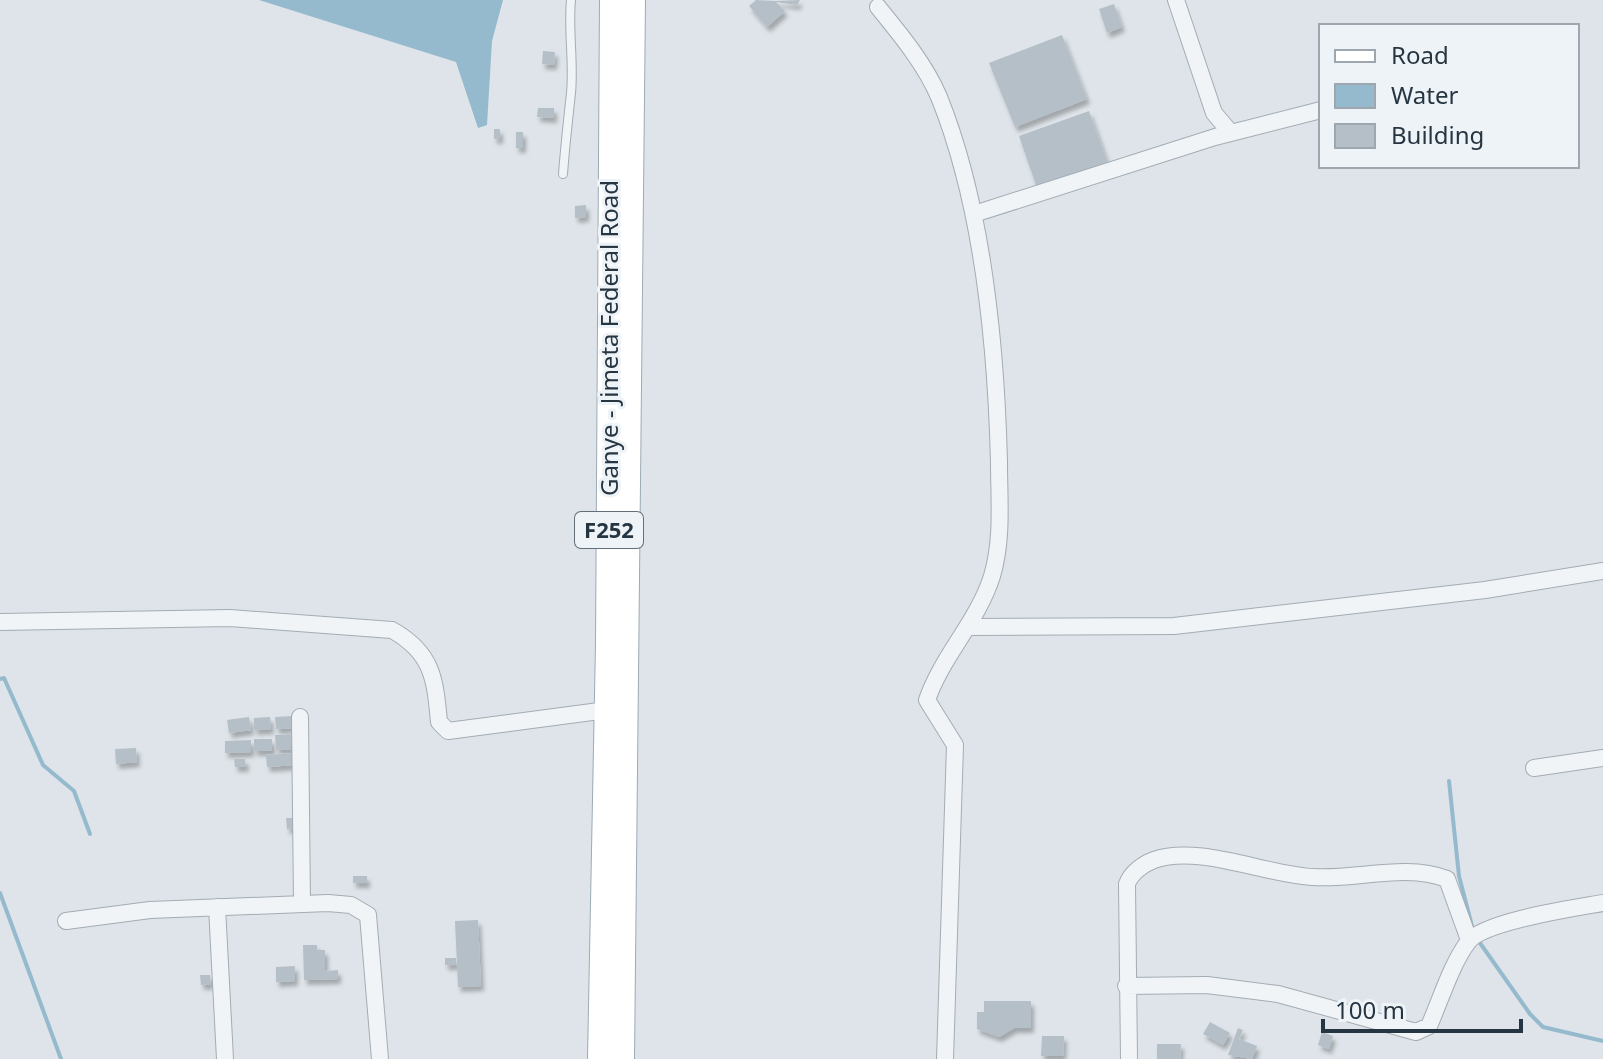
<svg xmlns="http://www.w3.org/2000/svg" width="1603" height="1059" font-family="'Noto Sans',sans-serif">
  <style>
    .water { fill: #95bacd }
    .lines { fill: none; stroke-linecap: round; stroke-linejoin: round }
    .stream { stroke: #95bacd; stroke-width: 4 }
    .building { fill: #b5bfc7; filter: url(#shadow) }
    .lane-casing { stroke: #a3acb4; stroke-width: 10 }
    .street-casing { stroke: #a3acb4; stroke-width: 18 }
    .primary-casing { stroke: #9cabb6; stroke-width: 26 }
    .lane { stroke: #f1f4f7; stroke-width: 8 }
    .street { stroke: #f1f4f7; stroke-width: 16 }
    .primary { stroke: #fff; stroke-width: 24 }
    .labels { text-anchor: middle; stroke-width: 6; stroke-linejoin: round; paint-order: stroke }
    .shield { fill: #eef3f7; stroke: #626e78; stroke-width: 2 }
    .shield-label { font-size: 22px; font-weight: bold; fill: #263542 }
    .street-label { font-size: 24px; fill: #263542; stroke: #eef3f7 }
  </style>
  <defs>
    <filter id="shadow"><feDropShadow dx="3" dy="5" stdDeviation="2" flood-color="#0004"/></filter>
  </defs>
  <rect width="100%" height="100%" fill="#dee4e9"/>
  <path class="water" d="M259,0H503L492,41L487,125L478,128L456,62Z"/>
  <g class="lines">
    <path class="stream" d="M0,679L4,678L43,765L74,791L90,834
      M1449,781L1459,876L1472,926
      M0,893L61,1059
      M1480,943L1530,1014L1543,1027L1603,1041"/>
  </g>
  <path class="building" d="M756,0L775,1L800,0L797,5L776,2L785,11L767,27L749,6Z
    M1114,4L1122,27L1107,33L1099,9Z
    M1062,35L1087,99L1015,127L989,63Z
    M543,51L555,52L554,65L542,64Z
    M538,108H554V118L537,117Z
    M1089,111L1108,164L1037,188L1019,136Z
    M494,129H500V139H494Z
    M516,132H523V148H516Z
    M586,205V217L575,218V206Z
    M294,716V728L276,729L275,717Z
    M249,717L251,730L229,733L227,720Z
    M270,717L271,729L254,730V718Z
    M294,734L295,749L276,750L275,735Z
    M254,739H272V751H254Z
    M251,740V752L225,753V741Z
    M136,748L137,762L116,764L115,749Z
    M294,753L295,765L267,767L266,755Z
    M234,759H245L246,767H235Z
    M286,818H294V828L287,829Z
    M353,876H367V883H353Z
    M478,920L481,986L458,987L455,921Z
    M303,945H317V950H325V971L338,970V979L304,980Z
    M445,958H456V965H445Z
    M295,966V981L276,982V967Z
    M200,975H210L211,984L201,985Z
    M984,1001H1031V1028H1014L999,1037L977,1029V1012H984Z
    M1210,1022L1230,1033L1223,1045L1203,1034Z
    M1238,1028L1243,1030L1239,1039L1257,1046L1252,1059L1228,1055Z
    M1322,1032L1333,1036L1329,1049L1318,1045Z
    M1042,1036H1064L1063,1056H1041Z
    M1157,1044H1181L1180,1059H1157Z"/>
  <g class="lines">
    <g class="lane-casing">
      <path id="lane" d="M563,174C565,147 568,120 571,93C574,62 568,31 571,0"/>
    </g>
    <g class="street-casing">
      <path id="street" d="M1176,0L1214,113L1231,133
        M878,7C900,34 925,64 939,97C983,206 996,344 999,462C999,500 1003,539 992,576C978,621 942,656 927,700L955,745L945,1059
        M974,214L1215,137L1321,110
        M0,622L230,618L392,630C433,653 435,679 439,722L448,731L607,710
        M968,627L1174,626L1485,590L1603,571
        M300,717L302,904
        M1534,768L1603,758
        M217,907L225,1059
        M66,921L150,910L328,903L351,905L368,915L380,1059
        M1126,986L1207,985L1278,994L1416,1032L1429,1026C1441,999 1451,965 1468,942C1484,921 1575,908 1603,903
        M1129,1059L1127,884C1131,873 1143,864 1154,860C1198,844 1267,875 1313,877C1357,880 1405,863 1447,879L1469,940"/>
    </g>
    <g class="primary-casing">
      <path id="primary" d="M600,1059L608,644L612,0
        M622,1059L633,0"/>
    </g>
    <use href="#lane" class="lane"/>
    <use href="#street" class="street"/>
    <use href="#primary" class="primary"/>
  </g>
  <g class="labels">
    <rect class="shield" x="575" y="512" width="68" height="36" rx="6"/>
    <g class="shield-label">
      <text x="609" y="538">F252</text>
    </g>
    <g class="street-label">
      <text transform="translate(610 338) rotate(-90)" y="8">Ganye - Jimeta Federal Road</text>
    </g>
  </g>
  <rect x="1319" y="24" width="260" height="144" fill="#eef3f7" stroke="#9ea7af" stroke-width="2"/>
  <rect x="1335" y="50" width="40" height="12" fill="#ffffff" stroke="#9ea7af" stroke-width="2"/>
  <text x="1391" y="64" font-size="24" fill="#263542">Road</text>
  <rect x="1335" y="84" width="40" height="24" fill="#95bacd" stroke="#9ea7af" stroke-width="2"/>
  <text x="1391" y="104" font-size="24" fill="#263542">Water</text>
  <rect x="1335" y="124" width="40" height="24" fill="#b5bfc7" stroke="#9ea7af" stroke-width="2"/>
  <text x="1391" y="144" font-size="24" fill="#263542">Building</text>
  <path d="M1323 1019v12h198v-12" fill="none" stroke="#263542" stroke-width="4"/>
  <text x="1335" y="1019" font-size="24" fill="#263542" stroke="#eef3f7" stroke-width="6" paint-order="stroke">100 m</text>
</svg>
